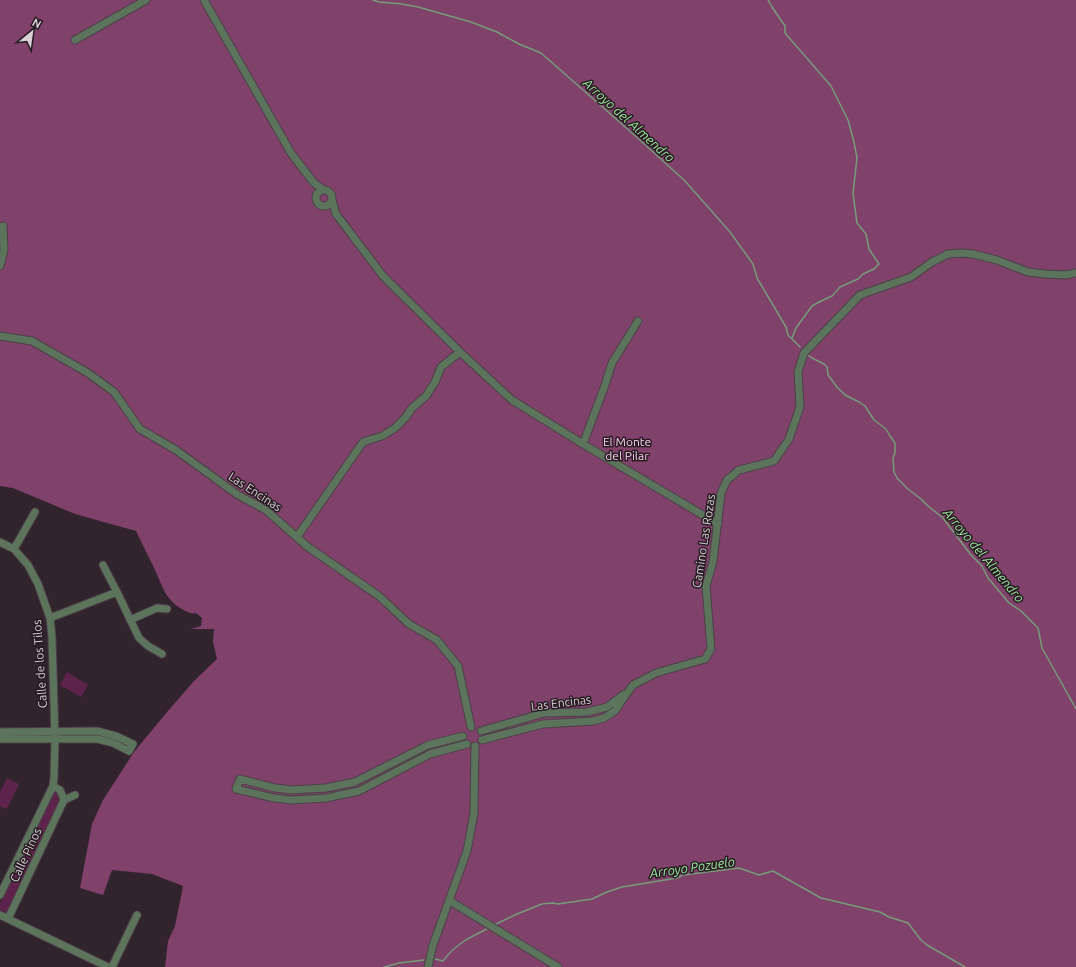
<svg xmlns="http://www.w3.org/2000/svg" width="1076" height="967" font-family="Ubuntu,sans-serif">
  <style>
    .green { fill: #5e234c }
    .forest { fill: #80416b }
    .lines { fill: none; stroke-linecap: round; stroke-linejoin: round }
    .stream { stroke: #769c78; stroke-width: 1.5 }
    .minor-casing { stroke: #4c4047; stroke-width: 9 }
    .minor { stroke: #5c745c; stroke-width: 7 }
    .labels { text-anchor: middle; stroke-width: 3; stroke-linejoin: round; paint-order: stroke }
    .park-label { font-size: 12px; fill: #f9d3ea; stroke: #271b22 }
    .street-label { font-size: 12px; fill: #d9d1d6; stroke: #271b22 }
    .water-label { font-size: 13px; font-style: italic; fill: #9cec9f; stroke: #271b22 }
  </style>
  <rect width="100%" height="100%" fill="#31242c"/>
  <path class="green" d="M67,672L88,685L81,697L60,685Z
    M7,778L19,784L7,809L0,806V792Z
    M54,790L57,792L60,803L8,913L4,914L0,912V903Z"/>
  <path class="forest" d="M0,0H1076V967H165L168,941L175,926L183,886L152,874L112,870L103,895L80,888L92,824L103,800L134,752L167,712L194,681L217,659L213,642L214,629H191L201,626L202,618L196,613C191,614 187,612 182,609C165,600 162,584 154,568C148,556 142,543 136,531L75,514L13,488L0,486Z"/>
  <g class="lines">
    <path class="stream" d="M373,0L379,2L402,4L418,7L471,22L497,32L519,44L541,53L640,140L685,181L730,232L753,264L757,278L786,327L788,335L800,347
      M768,0L772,7L785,26V33L831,86L848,120L854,142L857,158L853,193L857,223L866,234L869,249L879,264L874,269L863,274L858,279L840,287L832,296L821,301L812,306L796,328L792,338
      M808,355L812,358L824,364L827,367L828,375L837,387L845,395L859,402L865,406L874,420L886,429L890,436L895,443V453L893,458L894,472L897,478L908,489L921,499L928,506L943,518L971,555L982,566L988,578L1009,603L1021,611L1038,628L1042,648L1076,709
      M496,924L517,914L542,904L552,903L558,904L592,899L607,892L622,887L677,878L683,875L739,868L759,875L773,871L821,898L880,912L889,917L908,923L921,940L927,945L965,967
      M435,959L443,961C456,944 468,938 487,929
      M384,967L399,963L424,960"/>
    <g class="minor-casing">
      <path id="minor" d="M204,0L291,153L314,183L324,190
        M75,40L146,0
        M316 198a8 8 0 1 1 16 0a8 8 0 1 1-16 0Z
        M332,200L336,214L383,276L460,352L512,400L583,444L718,524
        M0,266L4,250L3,226
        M0,336L32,341L88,373L114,392L140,429L176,450L238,495L266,510L308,547L379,596L409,624L437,640L458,666L471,727
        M583,444L604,388L612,363L638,321
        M297,537L363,442L382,436L395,428L406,417L412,408L426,396L435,382L441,367L460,352
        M0,542L14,549L28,565L38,584L50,618L52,637L55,739L54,778L53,786L0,895
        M14,549L35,512
        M103,565L117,592L139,638L148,646L162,654
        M50,618L117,592
        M130,620L157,608L167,609
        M481,731L544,713L587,712L607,707L623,695
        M0,732L97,731L116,736L133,744L129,751L113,743L97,739H0
        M463,736L428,745L355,782L326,788L292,790L275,788L240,779L236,789L274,798L291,800L326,798L359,791L430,754L467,744
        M482,740L543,724L593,721L604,718L615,711L627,693L633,685L656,673L705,659L711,649L706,586L713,562L721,493L727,480L739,470L774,461L789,439L800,407L798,372L804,353L860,295L911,277L932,262L948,254L961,253L973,254L997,260L1028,272L1045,274L1065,275L1076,273
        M53,786L60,790L64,800
        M450,901L558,967
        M0,915L108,967
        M8,919L64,800L75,795
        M112,967L137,915
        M428,967L433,945L467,851L474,813L475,746"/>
    </g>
    <use href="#minor" class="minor"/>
  </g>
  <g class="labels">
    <g class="park-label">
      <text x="627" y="446">El Monte<tspan x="627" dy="14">del Pilar</tspan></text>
    </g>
    <g class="street-label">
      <text transform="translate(255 492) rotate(33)" y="4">Las Encinas</text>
      <text transform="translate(704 541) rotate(-81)" y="4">Camino Las Rozas</text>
      <text transform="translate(40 664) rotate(-94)" y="4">Calle de los Tilos</text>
      <text transform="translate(561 703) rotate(-7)" y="4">Las Encinas</text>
      <text transform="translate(26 855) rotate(-65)" y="4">Calle Pinos</text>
    </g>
    <g class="water-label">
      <text transform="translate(629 120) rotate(42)" y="5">Arroyo del Almendro</text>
      <text transform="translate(984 555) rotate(50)" y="5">Arroyo del Almendro</text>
      <text transform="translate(692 867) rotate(-8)" y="5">Arroyo Pozuelo</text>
    </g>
  </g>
  <g transform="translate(32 32) rotate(29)" stroke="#271b22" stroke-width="3" paint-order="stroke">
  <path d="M0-3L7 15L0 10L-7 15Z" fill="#d9d1d6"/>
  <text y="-6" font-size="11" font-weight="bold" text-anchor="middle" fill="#d9d1d6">N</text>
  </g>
</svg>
